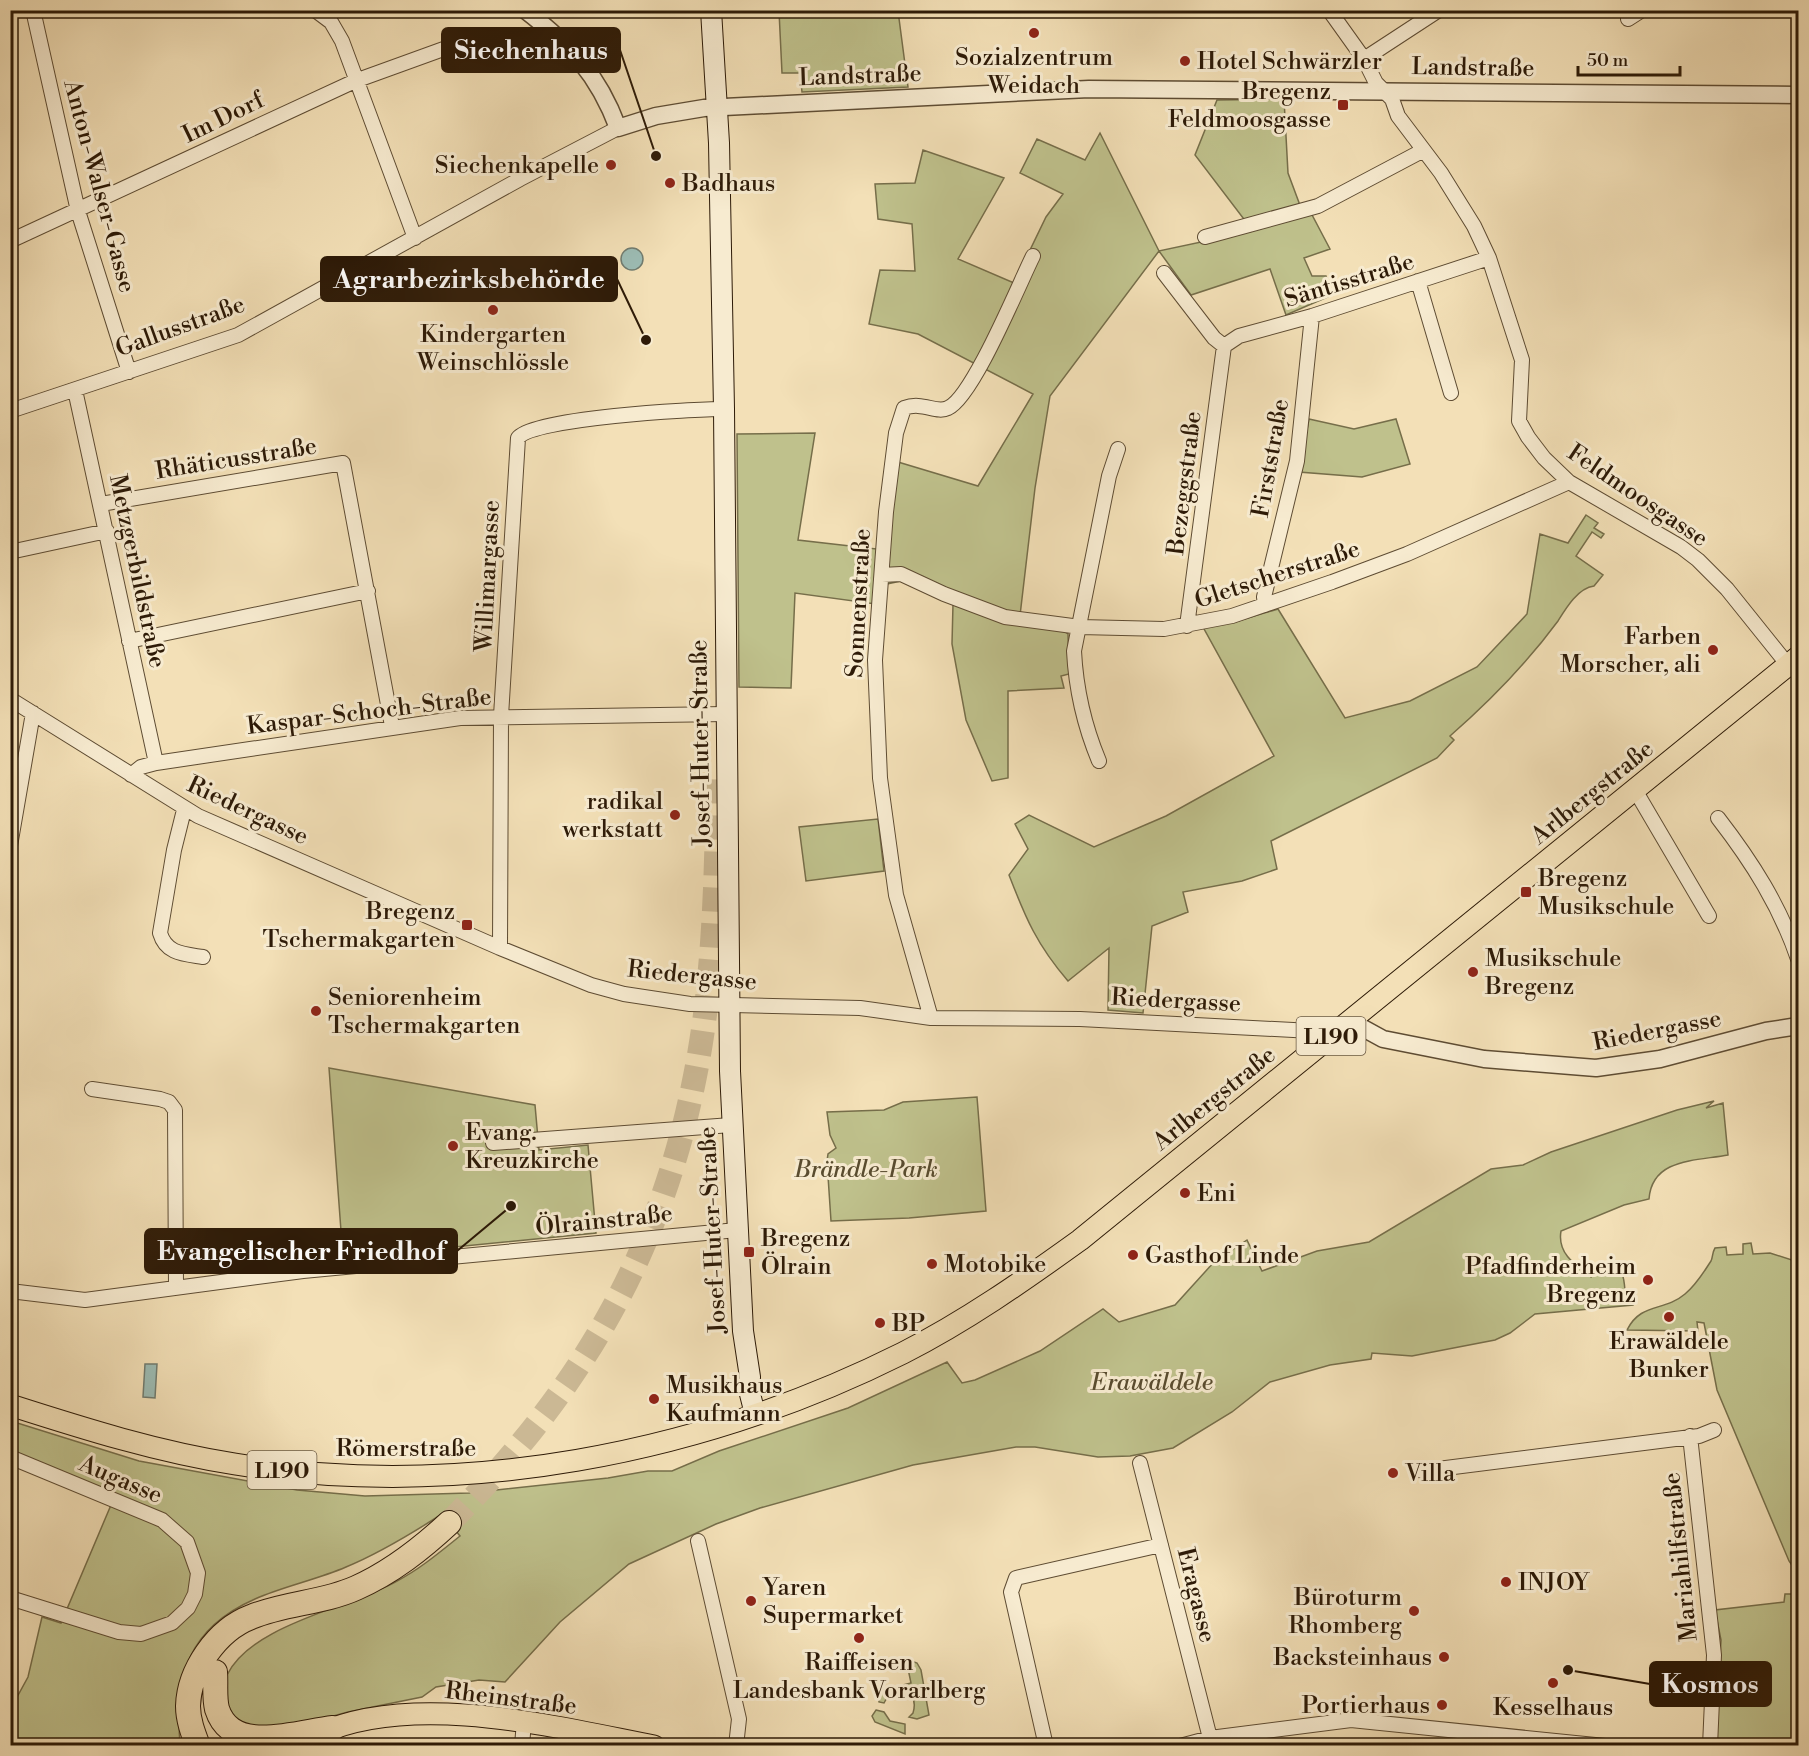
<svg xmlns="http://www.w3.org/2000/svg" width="1809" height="1756" font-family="'Libre Bodoni',serif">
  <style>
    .green { fill: #bfc18c; stroke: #766e4a; stroke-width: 1.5 }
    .water { fill: #9cbcb4; stroke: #707b6f; stroke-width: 1.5 }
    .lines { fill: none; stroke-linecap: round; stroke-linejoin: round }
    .motorway-tunnel { stroke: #cbb894; stroke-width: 24; stroke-dasharray: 24 12; stroke-linecap: butt }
    .minor-casing { stroke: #5e4c33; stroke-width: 16 }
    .tertiary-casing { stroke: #5e4c33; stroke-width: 19 }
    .secondary-casing { stroke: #2d1a07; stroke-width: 22 }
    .primary-casing { stroke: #2d1a07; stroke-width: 23 }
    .motorway-casing { stroke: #2d1a07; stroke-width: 26 }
    .minor { stroke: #f7ebd0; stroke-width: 14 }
    .tertiary { stroke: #f7ebd0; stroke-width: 16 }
    .secondary { stroke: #f7ebd0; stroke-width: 20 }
    .primary { stroke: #f3e0b7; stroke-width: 21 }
    .motorway { stroke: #f3e0b7; stroke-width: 24 }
    .poi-dot { fill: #8f2418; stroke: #f7ebd0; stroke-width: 2 }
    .labels { text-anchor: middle; stroke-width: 6; stroke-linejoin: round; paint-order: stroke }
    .shield { fill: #f7ebd0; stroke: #6a5943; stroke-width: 1.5 }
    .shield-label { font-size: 22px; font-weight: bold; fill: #2d1a07 }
    .poi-label { font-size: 24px; fill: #2d1a07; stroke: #f7ebd0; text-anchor: start }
    .street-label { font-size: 24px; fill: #2d1a07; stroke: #f7ebd0 }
    .park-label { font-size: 24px; font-style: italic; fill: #594c2f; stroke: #f7ebd0 }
    .leader { fill: none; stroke: #2d1a07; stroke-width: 2 }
    .callout-dot { fill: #2d1a07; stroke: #f7ebd0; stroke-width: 2 }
    .callout { fill: #2d1a07; stroke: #2d1a07; stroke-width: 2 }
    .callout-label { font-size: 26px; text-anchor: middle; font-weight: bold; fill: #fff }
  </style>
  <rect width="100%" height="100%" fill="#f3e0b7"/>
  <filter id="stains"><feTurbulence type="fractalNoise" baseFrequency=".00333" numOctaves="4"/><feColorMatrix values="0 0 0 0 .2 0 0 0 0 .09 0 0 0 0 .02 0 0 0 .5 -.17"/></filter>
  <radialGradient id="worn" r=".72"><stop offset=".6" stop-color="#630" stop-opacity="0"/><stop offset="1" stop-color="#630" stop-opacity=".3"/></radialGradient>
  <path class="green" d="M779,11H898L908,87L802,92L800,73H782Z
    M1284,99L1288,173L1304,216L1311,213L1330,249L1304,258L1312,276H1326L1332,295L1286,315L1270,269L1191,295L1159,251L1050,396L1035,488L1019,624L1062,630L1068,634L1069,674L1061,676L1064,688L1008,691V778L992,781L966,720L952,644L953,604L901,581L887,584L883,605L795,593L791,688L739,687L737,434L815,433L798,540L885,550L898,462L978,486L1033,394L918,334L869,324L880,270L915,271L912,224L878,219L875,184L915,183L923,150L1004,178L958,259L1014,283L1046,217L1063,194L1020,173L1037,139L1085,160L1100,133L1159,251L1253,231L1195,155L1217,100Z
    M1309,419L1354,429L1396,419L1410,464L1362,477L1299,472Z
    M1586,515L1598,523L1594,528L1604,534L1601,538L1592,532L1576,556L1603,575L1594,586C1578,588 1566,608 1558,621C1527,663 1489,702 1450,736L1454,740L1437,758L1271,841L1277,869L1242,881L1183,892L1188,912L1152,926L1143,1013L1108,1010L1109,948L1068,981C1037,945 1026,919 1009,875L1028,849L1015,824L1029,815L1094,847L1166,816L1274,756L1203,627L1234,622L1278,609L1345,718L1410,701L1477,667L1527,614L1540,534L1568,543Z
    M878,819L884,871L806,881L799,827Z
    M329,1068L535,1105L539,1150L588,1145L596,1233L343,1258Z
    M977,1097L986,1211L909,1218L831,1221L827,1161L828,1154L836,1148L830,1135L827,1112L884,1110L903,1102Z
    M1714,1101L1706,1108L1723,1103L1728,1155C1696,1161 1652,1158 1649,1199L1624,1205L1561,1231C1557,1253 1575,1265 1591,1277L1607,1262C1623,1267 1624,1276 1625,1291H1632L1633,1305L1535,1314L1510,1333L1495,1340L1412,1356L1372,1353L1371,1359L1330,1365L1270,1382L1232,1412L1173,1448L1130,1456L1098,1457L1035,1447H1016L913,1465L760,1508L716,1524L629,1564L560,1622L505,1682L479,1680L436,1687L422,1697L348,1712L264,1735L224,1711C225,1701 223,1684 227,1675C252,1624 350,1608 397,1581C420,1569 440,1552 460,1536L442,1514C411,1534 380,1553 346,1567C316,1580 284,1586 255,1599C187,1629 175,1676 180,1745H11L10,1710L28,1677L42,1617L61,1623L111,1505L11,1462V1421L139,1461L297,1490L365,1496L469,1493L608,1478L648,1471H672L719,1451L848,1408L947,1362L962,1383L975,1380L1040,1351L1103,1309L1119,1322L1175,1305L1214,1262L1247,1240L1262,1271L1317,1251L1369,1242L1491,1169L1523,1165L1551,1152L1677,1110Z
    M1751,1243L1753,1254L1770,1253L1792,1260V1275L1798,1280V1574L1789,1561L1717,1390L1704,1323L1697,1322L1698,1331L1627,1330C1641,1302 1664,1312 1685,1294C1697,1284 1703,1273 1711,1261C1713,1257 1712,1253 1715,1248L1726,1247L1727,1255L1743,1254V1244Z
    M1785,1594H1798V1745L1734,1746V1742H1715L1721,1640L1715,1610L1784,1602Z
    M906,1659L917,1663L921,1670L929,1715L917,1719L909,1717L913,1713C916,1703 914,1694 903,1689L889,1694L884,1703L879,1702V1691L911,1683Z
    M876,1710L884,1712L890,1721L905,1724V1734L875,1722L872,1716Z"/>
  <path class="water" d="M621 259a11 11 0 1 1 22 0a11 11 0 1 1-22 0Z
    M145,1364H157L155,1398L143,1397Z"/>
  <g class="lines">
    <path class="motorway-tunnel" d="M449,1523C575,1396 657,1262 693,1086C715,982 716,874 718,769"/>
    <g class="minor-casing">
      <path id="minor" d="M33,10L78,211L129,372
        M315,10L331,22L342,41L415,238
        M1329,10L1364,59L1376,83L1392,99L1398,116L1441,173L1474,226L1489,258L1522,360L1519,421L1528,437L1544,458L1569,482L1681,547L1698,560L1727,589L1788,665
        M1628,19L1642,10
        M1364,59L1439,10
        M1205,237L1318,206L1422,151
        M10,241L355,81L460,43
        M1164,273L1214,338L1224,346
        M1418,281L1451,393
        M1224,346L1239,336L1312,316L1489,258
        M75,390L156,763
        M10,411L238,335L520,179L618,128
        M101,504L343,463L392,726
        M10,552L107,531
        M882,575L901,574L944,594L1005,617L1080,627L1164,629L1232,616L1332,582L1407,554L1569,482
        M1265,605L1264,597L1297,461L1312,316
        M1187,626L1224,346
        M129,641L368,591
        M10,699L198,816L500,948L591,985L624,994L690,1004L860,1008L931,1018L1080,1019L1312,1031L1327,1040
        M1099,761C1084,725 1076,690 1074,651L1109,476L1118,449
        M131,775L141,767L156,763L460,718L726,714
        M1635,790L1709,916
        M184,810L174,850L160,933C166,954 184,954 203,957
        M1718,818C1752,862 1780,906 1798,959
        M10,846L33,713
        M500,948L501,716L518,438C532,418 693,409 724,409
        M931,1018L896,895L880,778L875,660L886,512L896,433L904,408C923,401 936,414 948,408C973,397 1019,284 1033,256
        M92,1089L160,1099L169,1102L175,1110L176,1287
        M493,1143L731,1125
        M10,1291L85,1300L303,1271L737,1230
        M1690,1436L1714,1655L1710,1746
        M10,1457L162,1520L187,1542L198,1573L195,1594L188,1608L172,1623L141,1634L119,1632L10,1598
        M1140,1463L1210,1738
        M1422,1471L1699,1436L1714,1430
        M698,1541L739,1719L736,1746
        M522,1746L524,1721
        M1046,1746L1011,1592L1016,1578L1161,1545
        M1180,1746L1210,1738L1351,1720L1605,1746"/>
    </g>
    <g class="tertiary-casing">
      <path id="tertiary" d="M525,10C570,45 598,74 618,128L656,116L704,108L1089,89L1798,95
        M1350,1021L1383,1039L1484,1059L1596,1068L1660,1059L1766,1031L1798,1026"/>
    </g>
    <g class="secondary-casing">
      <path id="secondary" d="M711,10L719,143L724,409L730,1071L743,1331L750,1377L749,1390L755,1414"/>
    </g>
    <g class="primary-casing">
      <path id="primary" d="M10,1405C85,1429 158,1452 235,1464C461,1500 699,1455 903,1353C966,1321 1023,1281 1080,1240L1798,657
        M319,1734C414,1691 555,1727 654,1746"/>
    </g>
    <g class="motorway-casing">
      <path id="motorway" d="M215,1672C216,1684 214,1697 217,1709C232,1756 297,1732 333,1728
        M198,1746C193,1733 188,1720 188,1706C189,1670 217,1630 251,1617C284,1603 323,1603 356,1588C392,1572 421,1549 449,1523"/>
    </g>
    <use href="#minor" class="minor"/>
    <use href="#tertiary" class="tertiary"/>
    <use href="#secondary" class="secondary"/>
    <use href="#primary" class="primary"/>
    <use href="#motorway" class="motorway"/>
  </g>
  <g class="poi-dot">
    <circle cx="1034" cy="33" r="6"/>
    <circle cx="1185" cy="61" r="6"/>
    <rect x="1337" y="99" width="12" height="12" rx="3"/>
    <circle cx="611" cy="165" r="6"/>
    <circle cx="670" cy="183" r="6"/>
    <circle cx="493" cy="310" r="6"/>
    <circle cx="1713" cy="650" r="6"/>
    <circle cx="675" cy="815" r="6"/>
    <rect x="1520" y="886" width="12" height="12" rx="3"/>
    <rect x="461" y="919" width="12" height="12" rx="3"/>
    <circle cx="1473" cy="972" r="6"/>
    <circle cx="316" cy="1011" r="6"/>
    <circle cx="453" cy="1146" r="6"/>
    <circle cx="1185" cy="1193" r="6"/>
    <rect x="743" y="1246" width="12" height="12" rx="3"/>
    <circle cx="1133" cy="1255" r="6"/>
    <circle cx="932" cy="1264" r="6"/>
    <circle cx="1648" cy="1280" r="6"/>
    <circle cx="1669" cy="1317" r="6"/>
    <circle cx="880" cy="1323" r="6"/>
    <circle cx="654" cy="1399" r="6"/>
    <circle cx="1393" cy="1473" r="6"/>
    <circle cx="1506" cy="1582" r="6"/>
    <circle cx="751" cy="1601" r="6"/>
    <circle cx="1414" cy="1611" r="6"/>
    <circle cx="859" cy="1638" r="6"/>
    <circle cx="1444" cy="1657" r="6"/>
    <circle cx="1553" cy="1683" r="6"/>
    <circle cx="1442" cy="1705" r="6"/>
  </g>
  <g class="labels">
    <g class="shield">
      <rect x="1296.5" y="1017" width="69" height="38" rx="4.5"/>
      <rect x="247.5" y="1451" width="69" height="38" rx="4.5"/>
    </g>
    <g class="shield-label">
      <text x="1331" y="1044">L190</text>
      <text x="282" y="1478">L190</text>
    </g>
    <g class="poi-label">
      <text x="1034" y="65" text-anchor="middle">Sozialzentrum<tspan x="1034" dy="28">Weidach</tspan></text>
      <text x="1197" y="69">Hotel Schwärzler</text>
      <text x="1331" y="99" text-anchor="end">Bregenz<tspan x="1331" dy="28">Feldmoosgasse</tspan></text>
      <text x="599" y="173" text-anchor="end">Siechenkapelle</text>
      <text x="682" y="191">Badhaus</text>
      <text x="493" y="342" text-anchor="middle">Kindergarten<tspan x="493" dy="28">Weinschlössle</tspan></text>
      <text x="1701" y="644" text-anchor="end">Farben<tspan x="1701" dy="28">Morscher, ali</tspan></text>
      <text x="663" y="809" text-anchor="end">radikal<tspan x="663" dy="28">werkstatt</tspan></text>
      <text x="1538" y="886">Bregenz<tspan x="1538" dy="28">Musikschule</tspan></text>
      <text x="455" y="919" text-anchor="end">Bregenz<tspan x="455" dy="28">Tschermakgarten</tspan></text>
      <text x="1485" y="966">Musikschule<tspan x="1485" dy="28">Bregenz</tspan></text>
      <text x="328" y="1005">Seniorenheim<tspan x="328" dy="28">Tschermakgarten</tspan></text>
      <text x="465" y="1140">Evang.<tspan x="465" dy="28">Kreuzkirche</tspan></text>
      <text x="1197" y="1201">Eni</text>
      <text x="761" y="1246">Bregenz<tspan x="761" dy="28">Ölrain</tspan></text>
      <text x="1145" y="1263">Gasthof Linde</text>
      <text x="944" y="1272">Motobike</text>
      <text x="1636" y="1274" text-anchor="end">Pfadfinderheim<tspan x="1636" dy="28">Bregenz</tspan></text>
      <text x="892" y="1331">BP</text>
      <text x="1669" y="1349" text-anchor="middle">Erawäldele<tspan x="1669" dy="28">Bunker</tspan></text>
      <text x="666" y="1393">Musikhaus<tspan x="666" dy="28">Kaufmann</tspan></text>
      <text x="1405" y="1481">Villa</text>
      <text x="1518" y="1590">INJOY</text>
      <text x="763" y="1595">Yaren<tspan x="763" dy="28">Supermarket</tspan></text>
      <text x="1402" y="1605" text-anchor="end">Büroturm<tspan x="1402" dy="28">Rhomberg</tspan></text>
      <text x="1432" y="1665" text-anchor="end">Backsteinhaus</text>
      <text x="859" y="1670" text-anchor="middle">Raiffeisen<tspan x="859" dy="28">Landesbank Vorarlberg</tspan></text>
      <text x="1430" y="1713" text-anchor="end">Portierhaus</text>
      <text x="1553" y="1715" text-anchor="middle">Kesselhaus</text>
    </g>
    <g class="street-label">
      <text transform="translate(1473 67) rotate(1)" y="8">Landstraße</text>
      <text transform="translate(860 75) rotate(-2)" y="8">Landstraße</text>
      <text transform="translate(223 117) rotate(-26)" y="8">Im Dorf</text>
      <text transform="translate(100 186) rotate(75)" y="8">Anton-Walser-Gasse</text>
      <text transform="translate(1349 280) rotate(-17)" y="8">Säntisstraße</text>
      <text transform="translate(180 326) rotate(-20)" y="8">Gallusstraße</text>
      <text transform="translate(236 458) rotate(-9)" y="8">Rhäticusstraße</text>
      <text transform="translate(1270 458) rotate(-80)" y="8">Firststraße</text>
      <text transform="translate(1184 483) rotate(-83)" y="8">Bezeggstraße</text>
      <text transform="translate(1638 495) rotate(34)" y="8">Feldmoosgasse</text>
      <text transform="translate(138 571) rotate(78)" y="8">Metzgerbildstraße</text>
      <text transform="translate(1277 574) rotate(-18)" y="8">Gletscherstraße</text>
      <text transform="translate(487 576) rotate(-87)" y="8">Willimargasse</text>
      <text transform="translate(858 603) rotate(-87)" y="8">Sonnenstraße</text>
      <text transform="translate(369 711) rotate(-7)" y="8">Kaspar-Schoch-Straße</text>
      <text transform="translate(700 743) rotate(-91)" y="8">Josef-Huter-Straße</text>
      <text transform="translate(1592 792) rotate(-39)" y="8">Arlbergstraße</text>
      <text transform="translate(248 810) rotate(25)" y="8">Riedergasse</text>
      <text transform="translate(692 975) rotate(6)" y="8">Riedergasse</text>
      <text transform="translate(1176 1000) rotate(3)" y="8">Riedergasse</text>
      <text transform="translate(1657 1030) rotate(-11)" y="8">Riedergasse</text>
      <text transform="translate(1214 1098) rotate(-39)" y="8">Arlbergstraße</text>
      <text transform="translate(604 1220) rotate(-6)" y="8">Ölrainstraße</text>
      <text transform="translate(712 1230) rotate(-93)" y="8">Josef-Huter-Straße</text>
      <text x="406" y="1456">Römerstraße</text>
      <text transform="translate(121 1479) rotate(23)" y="8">Augasse</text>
      <text transform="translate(1680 1557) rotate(-96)" y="8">Mariahilfstraße</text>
      <text transform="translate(1197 1595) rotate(76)" y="8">Eragasse</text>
      <text transform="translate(511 1698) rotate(7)" y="8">Rheinstraße</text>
    </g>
    <g class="park-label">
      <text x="866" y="1177">Brändle-Park</text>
      <text x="1152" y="1390">Erawäldele</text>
    </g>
  </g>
  <path class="leader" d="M656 156L620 50M646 340L617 279M511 1206L457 1251M1568 1670L1650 1684"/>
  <g class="callout-dot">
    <circle cx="656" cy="156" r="6"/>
    <circle cx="646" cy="340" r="6"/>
    <circle cx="511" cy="1206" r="6"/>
    <circle cx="1568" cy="1670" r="6"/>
  </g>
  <g class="callout">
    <rect x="442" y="28" width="178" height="44" rx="6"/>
    <rect x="321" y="257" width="296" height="44" rx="6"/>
    <rect x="145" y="1229" width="312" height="44" rx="6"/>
    <rect x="1650" y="1662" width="121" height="44" rx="6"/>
  </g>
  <g class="callout-label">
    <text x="531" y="59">Siechenhaus</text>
    <text x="469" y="288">Agrarbezirksbehörde</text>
    <text x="301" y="1260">Evangelischer Friedhof</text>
    <text x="1710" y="1693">Kosmos</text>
  </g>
  <rect width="1809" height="1756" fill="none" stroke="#f3e0b7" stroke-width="36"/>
  <rect x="12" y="12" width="1785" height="1732" fill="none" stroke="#2d1a07" stroke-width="3"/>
  <rect x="18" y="18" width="1773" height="1720" fill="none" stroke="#2d1a07" stroke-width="1.5"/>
  <path d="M1578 66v9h102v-9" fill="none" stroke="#2d1a07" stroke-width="3"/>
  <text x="1587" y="66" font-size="18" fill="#2d1a07" stroke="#f7ebd0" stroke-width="4.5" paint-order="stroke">50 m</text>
  <rect width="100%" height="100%" filter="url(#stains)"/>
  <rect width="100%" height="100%" fill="url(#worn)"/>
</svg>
